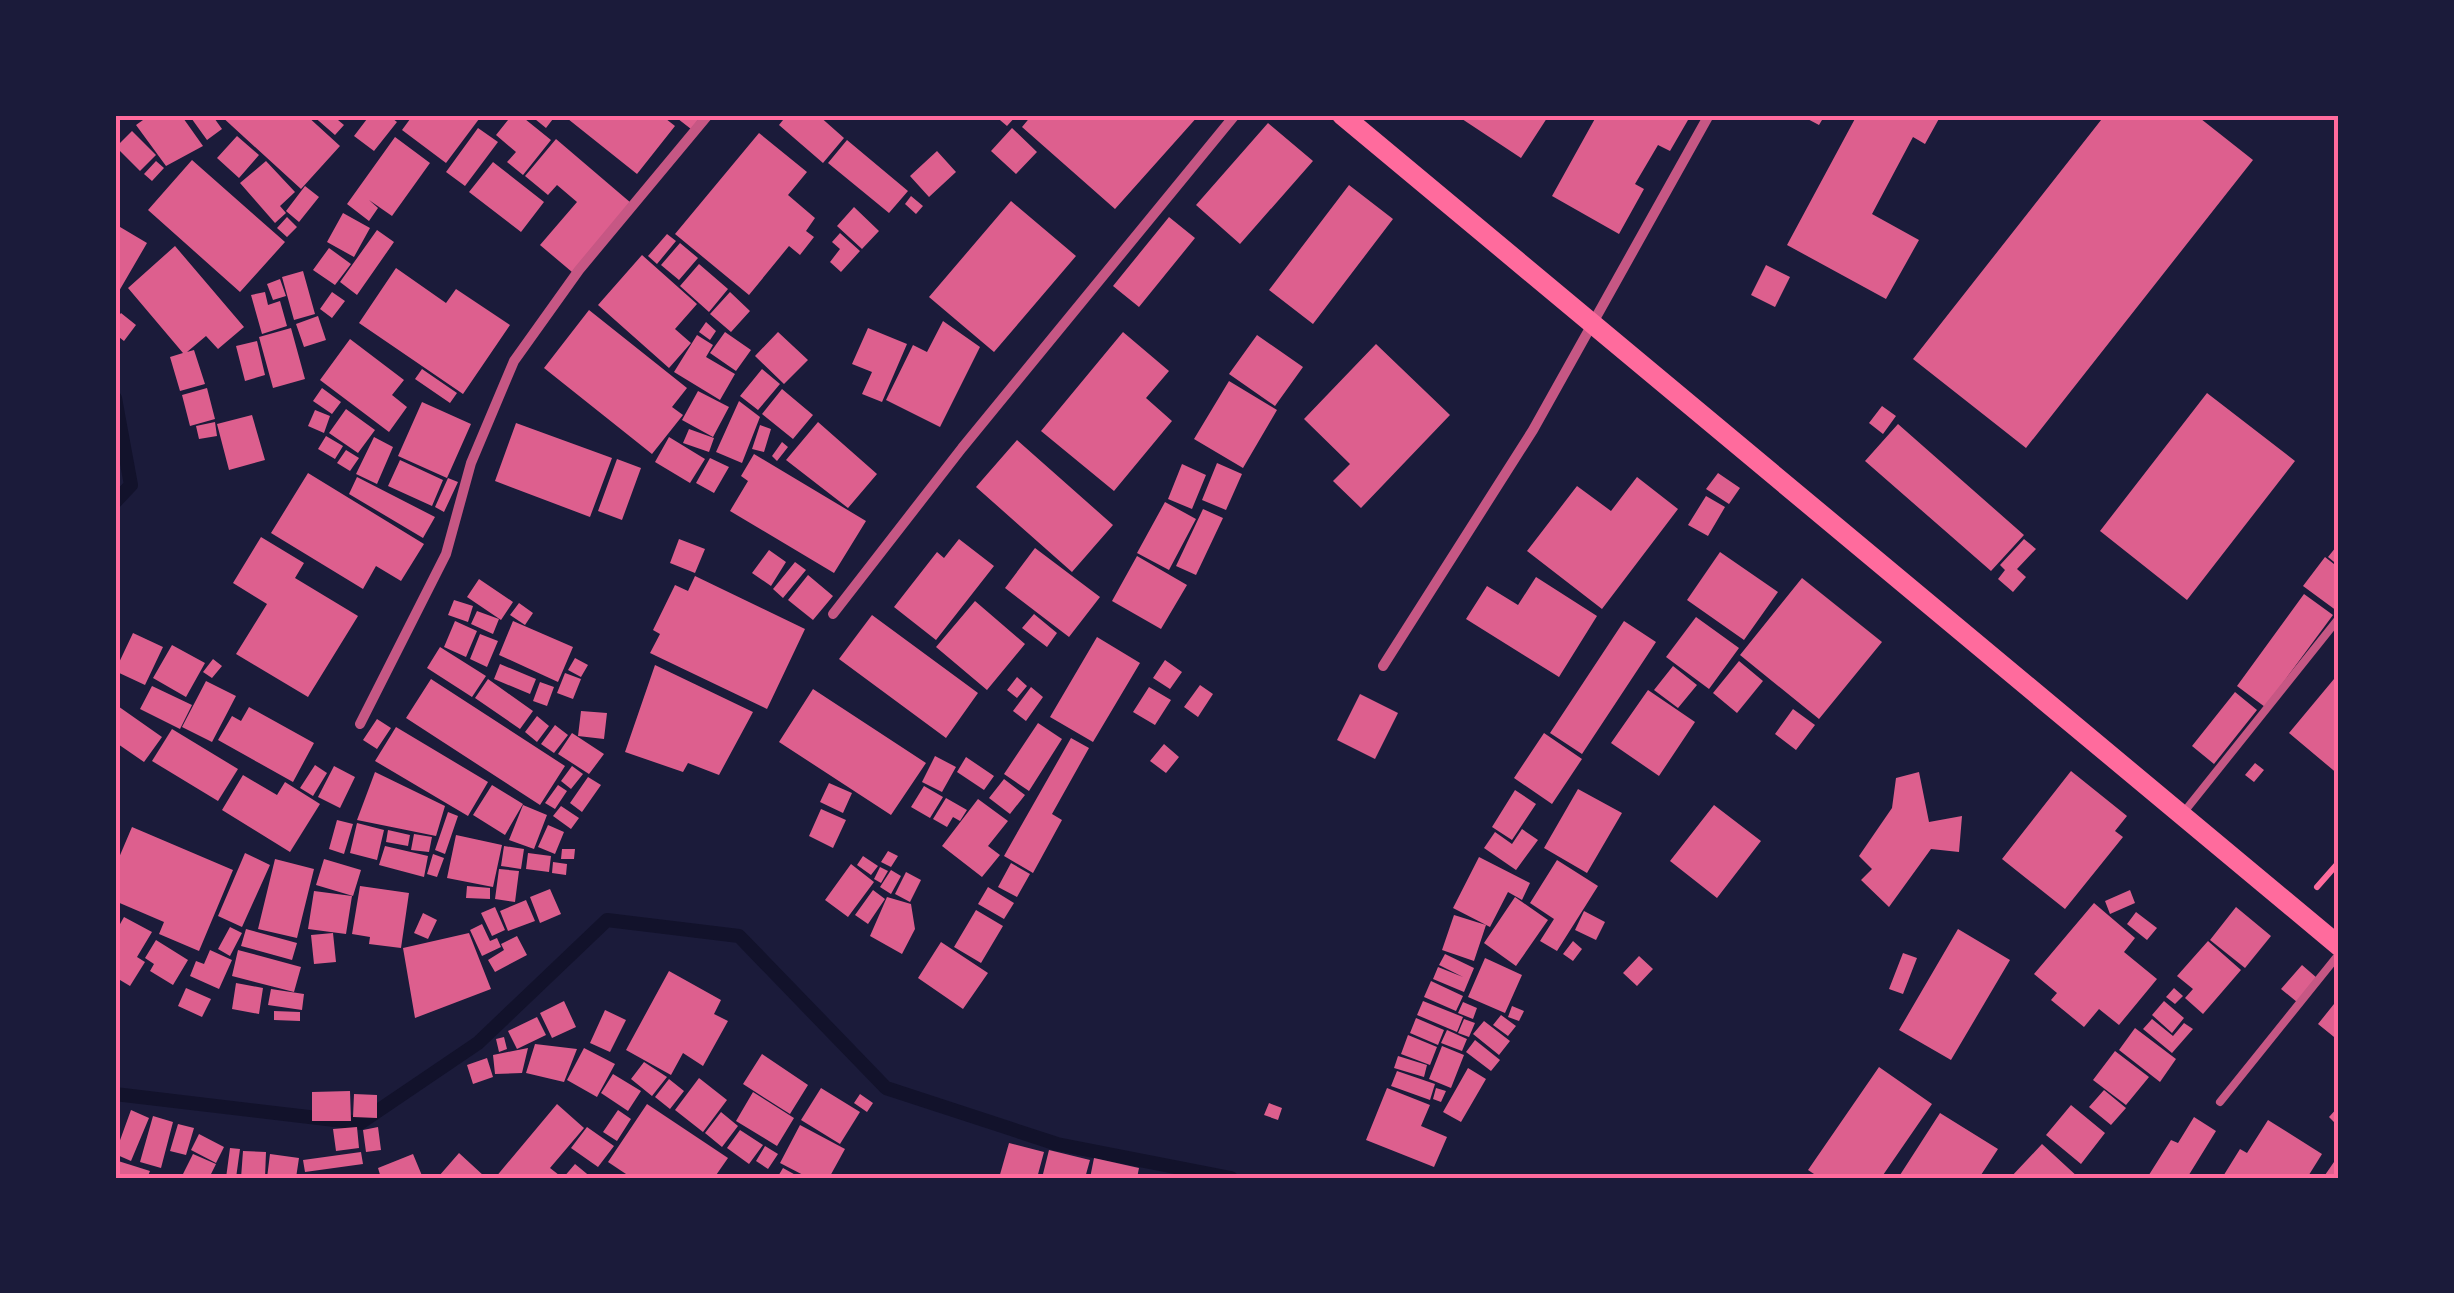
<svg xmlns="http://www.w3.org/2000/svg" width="2454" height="1293" font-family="'Asap Condensed',sans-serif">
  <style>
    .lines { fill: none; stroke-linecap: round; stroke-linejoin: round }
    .stream { stroke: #12122b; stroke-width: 14 }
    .building { fill: #dd5f8e }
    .path { stroke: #ff6b9d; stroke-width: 6 }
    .service { stroke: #c65784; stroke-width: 8 }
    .minor { stroke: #c65784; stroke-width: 10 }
    .secondary { stroke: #ff6b9d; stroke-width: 20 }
    .neatline { fill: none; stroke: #ff6b9d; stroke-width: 4 }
  </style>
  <rect width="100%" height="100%" fill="#1b1b3a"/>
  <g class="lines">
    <path class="stream" d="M115,398L131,485L115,502
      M115,1094L360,1123L478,1043L607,920L739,936L886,1088L1057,1144L1231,1178"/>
  </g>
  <path class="building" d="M150,115H181L203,146L166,166L136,125Z
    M189,115H212L222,129L207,140Z
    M220,115H306L340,146L301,189Z
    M312,115H332L344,125L335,135Z
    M370,115H388L397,122L374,151L354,136Z
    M413,115H482L446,163L402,130Z
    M512,115H520L551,140L523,175L507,162L516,152L496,135Z
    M530,115H556L546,128Z
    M563,115H661L675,126L637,174Z
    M673,115H702L691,129Z
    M787,115H818L844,138L823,163L779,125Z
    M994,115H1017L1007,126Z
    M1032,115H1199L1115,209L1022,127Z
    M1456,115H1549L1521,158Z
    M1597,115H1679L1688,120L1670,151L1658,145L1635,184L1644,189L1619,234L1552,196Z
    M1800,115H1825L1819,125Z
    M1857,115H1941L1925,144L1913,137L1872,214L1919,240L1886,299L1787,245Z
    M2105,115H2196L2253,160L2026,448L1913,359Z
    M1268,123L1313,161L1240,244L1196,205Z
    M478,128L498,142L465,186L446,172Z
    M1012,128L1037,152L1016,174L991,151Z
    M132,131L156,155L140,171L116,147Z
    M759,133L807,172L788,195L815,218L806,231L814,237L800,255L789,246L749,295L675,234Z
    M237,136L259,155L239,178L217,158Z
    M395,137L430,163L392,216L369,200L378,208L369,221L347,204Z
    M556,139L631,203L572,272L540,245L577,202L557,185L548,195L525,176Z
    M847,140L908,191L889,213L828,163Z
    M937,151L956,172L929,197L910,176Z
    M192,160L285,242L240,292L148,210Z
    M156,161L164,168L152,181L144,174Z
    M266,161L295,192L280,206L286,213L275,223L240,183Z
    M493,162L544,202L521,232L469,192Z
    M1349,185L1393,219L1313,324L1269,290Z
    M305,186L319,197L299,222L286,211Z
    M911,196L923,206L916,214L905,204Z
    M1011,201L1076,256L994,352L929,297Z
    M854,207L879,231L862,249L837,226Z
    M343,213L370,228L354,257L327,242Z
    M287,217L297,227L287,237L277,228Z
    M1169,217L1195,238L1139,307L1113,286Z
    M115,224L147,243L115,298Z
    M377,230L394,242L357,295L340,282Z
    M840,233L860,251L841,272L830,262L840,249L832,242Z
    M667,234L676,241L657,264L648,256Z
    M680,243L698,258L679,280L661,265Z
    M175,246L244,327L218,349L206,336L187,352L194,350L205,384L180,391L170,357L183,353L128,288Z
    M329,248L351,264L335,285L313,270Z
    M642,255L697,304L675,329L691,343L669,368L598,305Z
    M699,264L728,289L709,312L680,286Z
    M1766,265L1790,277L1775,307L1751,295Z
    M396,268L446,303L456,289L510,325L463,394L359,323Z
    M303,271L315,314L294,320L282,277Z
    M280,279L286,296L273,300L267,284Z
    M265,292L268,305L280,301L287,326L262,334L251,295Z
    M332,292L345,301L332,318L320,309Z
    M730,292L750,311L731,332L710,314Z
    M589,310L687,388L672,407L683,415L652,454L544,368Z
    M121,313L136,325L124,341L115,334V320Z
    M318,316L326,340L304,347L296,324Z
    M943,321L980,347L940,427L886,400L913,345L927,352Z
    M706,322L716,331L710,340L699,332Z
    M291,328L305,379L273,388L259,337Z
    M868,328L907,344L882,402L862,394L872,372L852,364Z
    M725,332L751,350L736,371L710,353Z
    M778,332L808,360L784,384L755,356Z
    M1123,332L1169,371L1146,398L1172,421L1114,491L1041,431Z
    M697,335L713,345L706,357L735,374L720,400L674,372Z
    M1257,335L1303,367L1275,406L1229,374Z
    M350,339L404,380L392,395L407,407L389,432L320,380Z
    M257,341L265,375L245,381L236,346Z
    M1376,344L1450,415L1361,508L1333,481L1350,464L1304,419Z
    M422,369L457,393L450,403L415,379Z
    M762,369L780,384L758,410L740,396Z
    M1229,381L1277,410L1243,468L1194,439Z
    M207,388L215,419L190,426L182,395Z
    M322,388L341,402L332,414L313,401Z
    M782,389L813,415L793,439L762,414Z
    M698,391L729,407L713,437L682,420Z
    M2207,393L2295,461L2187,600L2100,531Z
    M739,401L760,417L742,463L716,452Z
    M422,402L471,424L447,478L398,456Z
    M1882,406L1896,416L1883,434L1869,423Z
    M346,409L375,430L358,453L329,433Z
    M315,410L330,416L324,433L308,426Z
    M252,415L265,460L229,470L217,424Z
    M215,422L217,436L199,439L196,426Z
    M818,422L877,474L848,508L786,460Z
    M516,423L612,458L590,517L495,481Z
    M1898,424L2024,535L1991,571L1865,461Z
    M760,425L771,429L764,452L752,449Z
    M689,429L714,438L709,452L683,443Z
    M326,436L343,446L335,459L318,449Z
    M374,437L393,447L377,484L356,474Z
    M669,437L705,459L690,483L655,462Z
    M1017,440L1113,525L1072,572L976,487Z
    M782,442L788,447L777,461L772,456Z
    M346,450L359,458L350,471L337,463Z
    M754,454L866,521L834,573L730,511L748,481L741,476Z
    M710,458L729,467L714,493L696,483Z
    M617,459L641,468L622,520L598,511Z
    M400,460L443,480L432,506L388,486Z
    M1217,463L1242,474L1226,510L1202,500Z
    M1182,464L1206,475L1192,509L1168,499Z
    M308,473L424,544L401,581L376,566L363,589L271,533Z
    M1718,473L1740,488L1729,504L1706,489Z
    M357,477L435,517L423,538L349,494Z
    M1637,477L1678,509L1602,609L1527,551L1577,486L1611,511Z
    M448,478L458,482L444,512L435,507Z
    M1706,496L1725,507L1708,536L1688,525Z
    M1165,502L1196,519L1169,570L1137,553Z
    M1203,509L1223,518L1196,575L1176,566Z
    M261,537L304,563L295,578L358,616L308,697L236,654L267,604L233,583Z
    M679,539L705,549L695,573L670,563Z
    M959,539L994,566L936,640L894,607L937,552L944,558Z
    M2024,539L2036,549L2017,569L2026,577L2013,592L1998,579L2005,570L2000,565Z
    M2336,547L2339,549V566L2328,557Z
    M1035,548L1100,597L1069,637L1005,588Z
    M769,550L786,562L771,586L752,573Z
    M1720,552L1778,592L1744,640L1687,600Z
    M1137,556L1187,585L1161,629L1112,601Z
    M2325,557L2339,568L2337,611L2303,586Z
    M795,562L806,570L783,598L773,589Z
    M808,575L833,596L813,620L788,600Z
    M695,576L805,629L767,709L650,653L660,634L653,630L675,585L688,591Z
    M1536,577L1597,616L1559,677L1466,619L1487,586L1518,605Z
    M1802,578L1882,642L1819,719L1740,655Z
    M479,579L513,602L501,620L467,597Z
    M2304,594L2333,615L2265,707L2237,686Z
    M454,600L473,606L468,622L448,615Z
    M975,601L1025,644L987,690L936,647Z
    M519,603L533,613L525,625L510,615Z
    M477,611L499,619L493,634L471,624Z
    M1034,614L1057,633L1047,647L1022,628Z
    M872,615L978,693L946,738L839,659Z
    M1696,617L1739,648L1709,689L1666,657Z
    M455,621L477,631L466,657L444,647Z
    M513,621L573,647L558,682L499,655Z
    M1624,621L1656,642L1582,754L1550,733Z
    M133,633L163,647L145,685L115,671Z
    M480,634L498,641L487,667L470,659Z
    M1097,637L1140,663L1093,742L1050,717Z
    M172,645L205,663L186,697L153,678Z
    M440,647L486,676L472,697L427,668Z
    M575,658L588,665L581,677L568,670Z
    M213,659L222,666L212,678L203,672Z
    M1165,660L1182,672L1170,689L1153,678Z
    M1739,661L1763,681L1737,713L1713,693Z
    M500,664L536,679L530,694L494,679Z
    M655,665L753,712L719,775L688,763L683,772L625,752Z
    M1673,666L1697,685L1678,708L1654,690Z
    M565,673L581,679L573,699L557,693Z
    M2339,673V775L2289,733Z
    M1017,677L1027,686L1017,698L1007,690Z
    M431,679L565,766L540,805L406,718Z
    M488,679L533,711L520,729L475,698Z
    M206,681L236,696L212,742L182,727Z
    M540,682L554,687L547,706L533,701Z
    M1200,685L1213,694L1198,717L1184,707Z
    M152,686L192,705L180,729L140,709Z
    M1031,687L1043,697L1026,721L1013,711Z
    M1149,687L1171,700L1155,725L1133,712Z
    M813,689L926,763L891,815L779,742Z
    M1648,690L1695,722L1659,776L1611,743Z
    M2235,692L2257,710L2214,764L2192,746Z
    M1360,694L1398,713L1375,759L1337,740Z
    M115,704L162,737L144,762L115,742Z
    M249,707L314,743L293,782L218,740L232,716L241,721Z
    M1793,709L1815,725L1796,750L1775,734Z
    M581,711L607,713L604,739L578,736Z
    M537,716L549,726L537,742L525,732Z
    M377,719L391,728L377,749L363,740Z
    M1038,723L1062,739L1029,791L1004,774Z
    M555,725L568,735L554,753L541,744Z
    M396,727L488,782L468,816L375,761Z
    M172,729L238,769L218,801L152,761Z
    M572,733L604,754L589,774L558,754Z
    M1544,733L1582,759L1552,804L1514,778Z
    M1071,738L1089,748L1052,814L1062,820L1033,873L1004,856Z
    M1164,744L1179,757L1166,773L1150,761Z
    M935,756L956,767L942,792L922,782Z
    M966,757L994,776L984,790L957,772Z
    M2255,763L2264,770L2254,782L2245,775Z
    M315,765L327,773L313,796L300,788Z
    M334,766L355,777L340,808L318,797Z
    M572,766L583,774L571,789L561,781Z
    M2071,771L2127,816L2115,831L2123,837L2065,909L2002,859Z
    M375,772L445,806L436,836L357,820Z
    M1919,772L1929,822L1962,816L1959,852L1931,849L1889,907L1861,880L1872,869L1859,856L1892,808L1896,778Z
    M243,775L277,795L285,782L320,804L290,852L222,810Z
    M588,777L601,785L582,812L570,803Z
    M1004,779L1025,795L1010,814L989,798Z
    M829,783L852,793L843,813L820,802Z
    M492,785L523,804L505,835L473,815Z
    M558,785L567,791L555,809L545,803Z
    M924,786L943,797L930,818L911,807Z
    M1578,789L1622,813L1587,873L1544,848Z
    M1515,790L1536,804L1512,840L1492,827Z
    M946,798L967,810L960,821L953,817L947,827L933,819Z
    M978,799L1008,821L988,846L1000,855L982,877L942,846Z
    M523,805L547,815L534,849L509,840Z
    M1714,805L1761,841L1717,898L1670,861Z
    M561,806L579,818L571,829L553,816Z
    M821,809L846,820L833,848L809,836Z
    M448,812L458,816L445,854L435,850Z
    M337,820L353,824L344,854L329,849Z
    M357,823L384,830L377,860L350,853Z
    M548,825L564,832L555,854L538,847Z
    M132,827L233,870L199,951L159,934L164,922L115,901V867Z
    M1522,829L1538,840L1516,870L1484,848L1495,832L1512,844Z
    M388,830L410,835L408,846L386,842Z
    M414,834L432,837L429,852L411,850Z
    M456,835L502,845L493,887L447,878Z
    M385,846L428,856L424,877L379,865Z
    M504,846L524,849L521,869L501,866Z
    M562,849H575L574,859H561Z
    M888,851L898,856L891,867L881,862Z
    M245,853L270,865L242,927L218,916Z
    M528,853L551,856L549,872L526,869Z
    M433,854L444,858L437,877L427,874Z
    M863,856L878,866L871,875L857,865Z
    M1479,857L1530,883L1522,900L1508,892L1490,927L1453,908Z
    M275,859L314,869L297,938L258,929Z
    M324,859L361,870L353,896L316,885Z
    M1557,860L1598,886L1557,951L1540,941L1554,919L1530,903Z
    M553,862L567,864L566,875L552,873Z
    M1011,863L1030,874L1017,897L998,887Z
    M851,864L874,882L848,917L825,900Z
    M880,867L888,871L881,883L874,879Z
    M499,869L519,871L515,902L495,899Z
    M891,870L901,876L891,894L880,887Z
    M906,872L921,880L910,902L895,894Z
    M360,886L409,893L401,948L369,944L370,937L352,934Z
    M467,886L490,888V899L466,898Z
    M988,887L1014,903L1004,919L978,904Z
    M550,889L561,914L540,923L530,897Z
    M873,890L885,899L868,924L855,915Z
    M2130,890L2135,903L2110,914L2105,901Z
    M314,891L352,896L346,934L308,929Z
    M887,897L911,904L915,929L902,954L870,936Z
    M1515,897L1548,920L1516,966L1484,943Z
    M526,900L535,921L508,931L500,911Z
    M2094,903L2135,938L2124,952L2157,979L2119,1025L2099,1009L2084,1027L2051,1000L2057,993L2034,974Z
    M495,907L505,930L492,936L481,913Z
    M2236,907L2271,936L2245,968L2210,940Z
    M976,910L1003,926L981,963L954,947Z
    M1584,911L1605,922L1596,940L1575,930Z
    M2136,912L2157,928L2147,940L2127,924Z
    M423,913L437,920L428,939L414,933Z
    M1454,915L1486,925L1474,961L1442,950Z
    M124,917L152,932L137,957L145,962L130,986L115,977V933Z
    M482,924L490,941L497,938L501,947L482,956L470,930Z
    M230,927L242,933L230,956L218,949Z
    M246,929L297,943L292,960L241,946Z
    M1958,929L2010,960L1951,1060L1899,1030Z
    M333,933L336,962L314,964L311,935Z
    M469,933L491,989L415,1018L403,948Z
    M517,936L527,955L495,972L488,960L504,950L501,944Z
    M156,940L188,960L173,985L150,971L154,964L145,958Z
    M1573,941L1582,949L1573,961L1563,954Z
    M2208,941L2241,970L2203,1014L2185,998L2193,989L2177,976Z
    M941,942L988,973L963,1009L918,978Z
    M210,950L232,960L219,989L190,976L196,961L204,964Z
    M238,950L301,967L294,992L232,976Z
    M1903,953L1917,958L1903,994L1889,989Z
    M1445,954L1474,968L1464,992L1433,979L1438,967L1463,977L1439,965Z
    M1639,956L1653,969L1637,986L1623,973Z
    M1485,958L1522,975L1505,1013L1468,997Z
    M2302,965L2317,978L2297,1002L2281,989Z
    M669,971L721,1000L714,1014L728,1021L703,1066L683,1053L671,1075L626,1050Z
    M1431,981L1463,996L1456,1011L1424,997Z
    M236,983L263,988L259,1014L232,1009Z
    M186,988L211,999L202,1017L178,1006Z
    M2174,988L2183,996L2175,1004L2166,997Z
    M271,989L304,994L302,1010L268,1005Z
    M564,1001L576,1027L552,1038L540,1013Z
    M1423,1001L1463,1017L1457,1032L1417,1015Z
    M2164,1001L2184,1018L2172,1033L2152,1015Z
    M1463,1002L1477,1008L1473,1019L1458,1013Z
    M2334,1004L2339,1008V1041L2318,1024Z
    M1512,1006L1524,1011L1519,1021L1508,1017Z
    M605,1010L626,1020L610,1052L590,1043Z
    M274,1011L300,1012V1021L274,1020Z
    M1501,1015L1516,1026L1508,1036L1493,1025Z
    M537,1017L546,1035L517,1049L508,1031Z
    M1416,1018L1444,1030L1438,1045L1410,1033Z
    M1464,1019L1475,1023L1469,1037L1458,1033Z
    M2152,1019L2173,1036L2184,1023L2193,1029L2172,1053L2143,1029Z
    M1484,1021L1510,1041L1499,1055L1473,1034Z
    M2135,1028L2176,1059L2160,1082L2119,1050Z
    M1447,1030L1467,1039L1462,1051L1441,1043Z
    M1408,1035L1437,1047L1430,1065L1401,1054Z
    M504,1037L507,1049L499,1052L496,1039Z
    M1475,1040L1500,1060L1491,1071L1466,1052Z
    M535,1044L577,1049L564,1082L526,1073Z
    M1442,1046L1464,1055L1451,1088L1429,1079Z
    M528,1048L522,1073L495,1074L493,1055Z
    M584,1048L615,1064L597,1097L567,1080Z
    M2115,1051L2149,1077L2126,1105L2093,1080Z
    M762,1054L808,1085L790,1114L743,1084Z
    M1398,1056L1427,1065L1424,1077L1394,1068Z
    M487,1058L493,1077L473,1084L467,1065Z
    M644,1062L667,1077L652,1096L631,1079Z
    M1879,1067L1932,1104L1881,1178H1820L1808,1170Z
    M1468,1068L1486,1079L1461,1122L1443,1112Z
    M1397,1071L1435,1084L1430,1100L1391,1086Z
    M613,1074L641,1091L628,1111L601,1093Z
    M699,1078L727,1100L703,1132L675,1110Z
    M669,1079L684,1091L670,1109L655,1097Z
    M821,1088L860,1112L840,1144L801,1120Z
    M1387,1088L1430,1105L1421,1126L1447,1137L1434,1167L1366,1140Z
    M1436,1088L1446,1091L1441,1102L1433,1099Z
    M2104,1090L2126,1108L2111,1125L2089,1107Z
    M350,1091L351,1121H312V1092Z
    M753,1092L794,1118L777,1146L736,1121Z
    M354,1094L377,1095V1118L353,1117Z
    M860,1094L873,1103L867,1112L854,1103Z
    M1269,1103L1282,1108L1278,1120L1264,1115Z
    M557,1104L584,1128L550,1168L559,1175L495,1178Z
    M647,1104L728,1158L714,1178H632L608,1162Z
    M2071,1105L2105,1133L2081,1164L2046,1135Z
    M2339,1106V1127L2329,1117Z
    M131,1110L149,1118L131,1161L115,1154Z
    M618,1110L631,1119L617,1141L603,1132Z
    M721,1112L738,1126L722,1147L705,1133Z
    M1940,1113L1998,1149L1979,1178L1900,1175Z
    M153,1116L173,1122L161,1168L140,1162Z
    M2194,1117L2216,1131L2187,1178H2147L2171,1140L2178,1143Z
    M2268,1120L2322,1154L2307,1178H2222L2240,1149L2247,1153Z
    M178,1124L194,1128L186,1155L170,1151Z
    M800,1125L845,1149L829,1178H809L780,1163Z
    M357,1127L359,1148L336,1151L333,1129Z
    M378,1127L381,1150L366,1152L363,1130Z
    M587,1127L614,1146L598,1167L571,1148Z
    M740,1130L763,1145L749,1164L727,1148Z
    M199,1134L224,1147L216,1163L191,1150Z
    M1009,1143L1044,1152L1037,1178H999Z
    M2042,1144L2079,1178H2010Z
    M765,1146L778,1154L768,1169L756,1161Z
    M230,1148L240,1149L236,1178H226Z
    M1049,1150L1090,1160L1085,1178H1042Z
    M243,1151L266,1152L265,1178H241Z
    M361,1152L363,1164L305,1172L303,1160Z
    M459,1153L484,1176L483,1178L439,1176Z
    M193,1154L216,1164L209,1178H181Z
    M270,1154L299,1158L296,1178H267Z
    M413,1154L423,1178H381L378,1168Z
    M1094,1158L1139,1168L1137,1178H1090Z
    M115,1160L150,1171L147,1178H115Z
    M2334,1162L2339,1166V1178L2325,1175Z
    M575,1164L592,1178H563Z
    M783,1168L801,1178H777Z"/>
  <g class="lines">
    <path class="path" d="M2317,887L2339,862"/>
    <path class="service" d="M2184,812L2339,618
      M2220,1102L2339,954"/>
    <path class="minor" d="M833,614L962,448L1235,115
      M1383,666L1533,430L1709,115
      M360,724L446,554L471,463L514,361L579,270L708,115"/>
    <path class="secondary" d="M1342,115L2339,946"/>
  </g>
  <rect width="2454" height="1293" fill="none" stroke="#1b1b3a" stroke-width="235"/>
  <rect x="118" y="118" width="2218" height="1058" class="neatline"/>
</svg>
